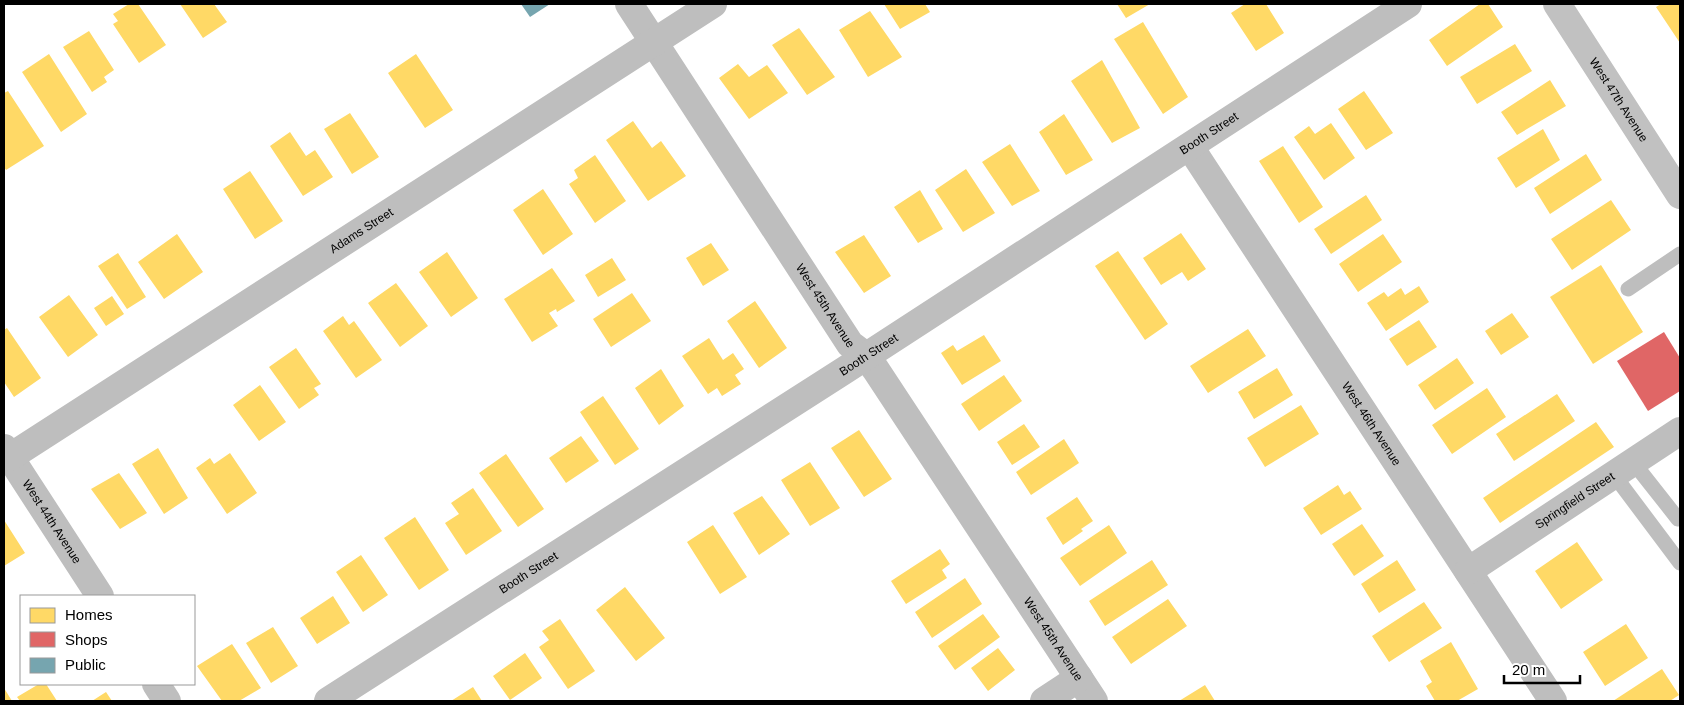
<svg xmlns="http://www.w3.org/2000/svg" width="1684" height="705" font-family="Arial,sans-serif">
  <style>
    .homes { fill: #ffd966 }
    .shops { fill: #e06666 }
    .public { fill: #76a5af }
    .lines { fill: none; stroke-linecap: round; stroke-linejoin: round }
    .lane { stroke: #bebebe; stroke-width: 15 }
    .street { stroke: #bebebe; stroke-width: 28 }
    .secondary { stroke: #c1c1c1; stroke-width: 28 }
    .labels { text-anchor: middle; stroke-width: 5; stroke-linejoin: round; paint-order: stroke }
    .street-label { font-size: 12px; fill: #000; stroke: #fff }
  </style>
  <rect width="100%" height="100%" fill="#fff"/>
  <path class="homes" d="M129,4H138L166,45L139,63L113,24L118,21L113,14Z
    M180,4H214L227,22L203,38Z
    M884,4H925L930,12L900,29Z
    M1117,4H1150L1126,18Z
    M1245,4H1266L1284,33L1256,51L1231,13Z
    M1480,4H1488L1503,27L1447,66L1429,40Z
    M1661,4H1680V43L1656,7Z
    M870,11L902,57L868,77L839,30Z
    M1143,22L1188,97L1163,114L1114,39Z
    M799,28L835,77L807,95L772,45Z
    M89,31L114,70L104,77L107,82L92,92L63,47Z
    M1515,44L1532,71L1477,104L1460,77Z
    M49,54L87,114L61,132L22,72Z
    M416,54L453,110L425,128L388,73Z
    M1102,60L1140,128L1112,143L1071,81Z
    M738,64L749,77L767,65L788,93L749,119L719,78Z
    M1550,80L1566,106L1517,135L1501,112Z
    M8,91L44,146L6,170L4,167V93Z
    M1364,91L1393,133L1366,150L1338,109Z
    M350,113L379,157L352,174L324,129Z
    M1064,114L1093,160L1066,175L1039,132Z
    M633,121L652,148L661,141L686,176L648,201L606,140Z
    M1331,123L1355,158L1324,180L1294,137L1309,126L1315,134Z
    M1543,129L1560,160L1516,188L1497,158Z
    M290,132L306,156L315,150L333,177L303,196L270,146Z
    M1010,144L1040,191L1012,206L982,162Z
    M1283,146L1323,207L1299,223L1259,161Z
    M1586,154L1602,180L1550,214L1534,188Z
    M595,155L626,201L595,223L569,184L578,178L574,170Z
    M966,169L995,213L963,232L935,190Z
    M250,171L283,221L255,239L223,189Z
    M543,189L573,234L543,255L513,210Z
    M920,190L943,229L918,243L894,207Z
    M1366,195L1382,220L1331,254L1314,229Z
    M1611,200L1631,230L1572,270L1551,239Z
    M1181,233L1206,269L1188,281L1182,272L1161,285L1143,258Z
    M177,234L203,272L164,299L138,262Z
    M1383,234L1402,262L1358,292L1339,264Z
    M864,235L891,276L864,293L835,252Z
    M711,243L729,270L703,286L686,258Z
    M1118,251L1168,324L1145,340L1095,266Z
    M447,252L478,298L451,317L419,272Z
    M118,253L146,297L127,309L98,266Z
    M612,258L626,280L598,297L585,275Z
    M1601,265L1643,332L1593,364L1550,297Z
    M552,268L575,301L557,312L556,309L549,313L558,326L532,342L504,299Z
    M396,283L428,326L400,347L368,303Z
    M1419,286L1429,302L1386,331L1367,303L1384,292L1388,297L1401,288L1405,295Z
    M632,293L651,321L611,347L593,319Z
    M69,295L98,335L68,357L39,317Z
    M112,296L124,314L106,326L94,308Z
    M755,301L787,348L759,368L727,321Z
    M1512,313L1529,337L1501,355L1485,331Z
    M343,316L349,325L354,321L382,360L356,378L323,331Z
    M1419,320L1437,347L1407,366L1389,339Z
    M7,328L41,378L14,397L4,382V330Z
    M1248,329L1266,356L1208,393L1190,366Z
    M984,335L1001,361L962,385L941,353L953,345L957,351Z
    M709,338L723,360L733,353L744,369L735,375L741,384L722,396L717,388L708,394L682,356Z
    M296,348L321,384L314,388L319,395L299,409L269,367Z
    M1457,358L1474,383L1435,410L1418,385Z
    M1277,368L1293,395L1254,419L1238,392Z
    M661,369L684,406L659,425L635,388Z
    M1004,375L1022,401L979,431L961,404Z
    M260,385L286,422L259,441L233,405Z
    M1487,388L1506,417L1452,454L1432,425Z
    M1557,394L1575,421L1514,461L1496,434Z
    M603,396L639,449L615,465L580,412Z
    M1301,405L1319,434L1265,467L1247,438Z
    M1596,422L1614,447L1500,523L1483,498Z
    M1024,424L1040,447L1012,465L997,442Z
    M859,430L892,479L864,497L831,448Z
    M581,436L599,461L566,483L549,458Z
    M1064,439L1079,463L1031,495L1016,472Z
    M158,448L188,498L164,514L132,464Z
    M230,453L257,493L227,514L196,468L210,458L214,464Z
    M506,454L544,509L518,527L479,473Z
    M810,462L840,508L810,526L781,480Z
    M119,473L147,513L120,529L91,489Z
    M1338,485L1344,495L1350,491L1362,509L1321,535L1303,508Z
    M473,488L502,531L466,555L445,523L459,514L451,503Z
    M762,496L790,534L759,555L733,513Z
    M1077,497L1093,521L1081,529L1083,531L1063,545L1046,518Z
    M415,517L449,570L419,590L384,538Z
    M4,520L25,553L4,566Z
    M1362,524L1384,556L1354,576L1332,544Z
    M713,525L747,577L720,594L687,542Z
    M1109,525L1127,553L1080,586L1060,558Z
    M1577,542L1603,580L1561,609L1535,571Z
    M940,549L950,564L942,570L947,578L906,604L891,581Z
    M361,555L388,595L363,612L336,572Z
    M1152,560L1168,585L1105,626L1089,601Z
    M1397,560L1416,590L1379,613L1361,584Z
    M965,578L982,604L932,638L915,612Z
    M625,587L665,638L636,661L596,610Z
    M333,596L350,623L317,644L300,618Z
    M1168,599L1187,626L1131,664L1112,637Z
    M1424,602L1442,628L1389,662L1372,636Z
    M983,614L1000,637L955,670L938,646Z
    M560,619L595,671L568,689L539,647L549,640L542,631Z
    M1626,624L1648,658L1605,686L1583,652Z
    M273,627L298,666L271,683L246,643Z
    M1451,642L1478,689L1457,701H1435L1426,686L1432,682L1420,661Z
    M232,644L261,688L239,701H222L197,666Z
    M998,648L1015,670L988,691L971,668Z
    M525,653L542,678L510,700L493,676Z
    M1662,669L1679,695L1670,701H1613Z
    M39,684H46L57,701H20L17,697Z
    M1205,685L1215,701H1179Z
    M473,687L482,701H451Z
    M4,688L12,701H4Z
    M106,692L112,701H92Z"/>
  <path class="shops" d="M1664,332L1680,358V391L1648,411L1617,361Z"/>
  <path class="public" d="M521,4H550L530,17Z"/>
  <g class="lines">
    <path class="lane" d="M1628,289L1680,254
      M1633,462L1678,519L1680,517
      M1614,475L1680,563"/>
    <g class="street">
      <path id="s1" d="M629,4L850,344L866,356L876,370L1094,701"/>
      <path id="s2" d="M1190,147L1553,701"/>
      <path id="s3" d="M4,448L100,596"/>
      <path id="s4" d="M10,457L713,4"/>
      <path id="s5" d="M1468,571L1680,431"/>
      <path d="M156,684L167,701"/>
      <path id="s6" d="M328,701L845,370L1408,4"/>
      <path d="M1044,701L1079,678"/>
    </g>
    <path class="secondary" id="s7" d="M1557,4L1680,195"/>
  </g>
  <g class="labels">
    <g class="street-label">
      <text dy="4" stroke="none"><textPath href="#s7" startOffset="114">West 47th Avenue</textPath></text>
      <text dy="4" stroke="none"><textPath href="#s6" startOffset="1048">Booth Street</textPath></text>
      <text dy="4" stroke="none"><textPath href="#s4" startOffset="418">Adams Street</textPath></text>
      <text dy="4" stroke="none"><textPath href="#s1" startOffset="360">West 45th Avenue</textPath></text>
      <text dy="4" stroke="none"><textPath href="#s6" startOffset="642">Booth Street</textPath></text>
      <text dy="4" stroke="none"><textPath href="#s2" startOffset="331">West 46th Avenue</textPath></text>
      <text dy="4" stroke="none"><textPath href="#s5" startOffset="128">Springfield Street</textPath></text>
      <text dy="4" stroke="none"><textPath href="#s3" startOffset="88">West 44th Avenue</textPath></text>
      <text dy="4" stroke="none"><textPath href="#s6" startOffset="238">Booth Street</textPath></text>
      <text dy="4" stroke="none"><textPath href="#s1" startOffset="765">West 45th Avenue</textPath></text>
    </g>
  </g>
  <rect width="1684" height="705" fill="none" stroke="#000000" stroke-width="10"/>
  <rect x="20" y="595" width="175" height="90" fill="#ffffff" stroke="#999999"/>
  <rect x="30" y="608" width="25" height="15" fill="#ffd966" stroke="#999999"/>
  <text x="65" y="620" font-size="15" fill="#000000">Homes</text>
  <rect x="30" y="632" width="25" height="15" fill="#e06666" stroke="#999999"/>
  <text x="65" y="645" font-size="15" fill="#000000">Shops</text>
  <rect x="30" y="658" width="25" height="15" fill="#76a5af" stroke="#999999"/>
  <text x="65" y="670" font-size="15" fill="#000000">Public</text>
  <path d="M1504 675v8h76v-8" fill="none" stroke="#000000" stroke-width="2.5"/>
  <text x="1512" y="675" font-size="15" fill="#000000" stroke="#ffffff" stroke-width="4" paint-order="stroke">20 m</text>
</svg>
